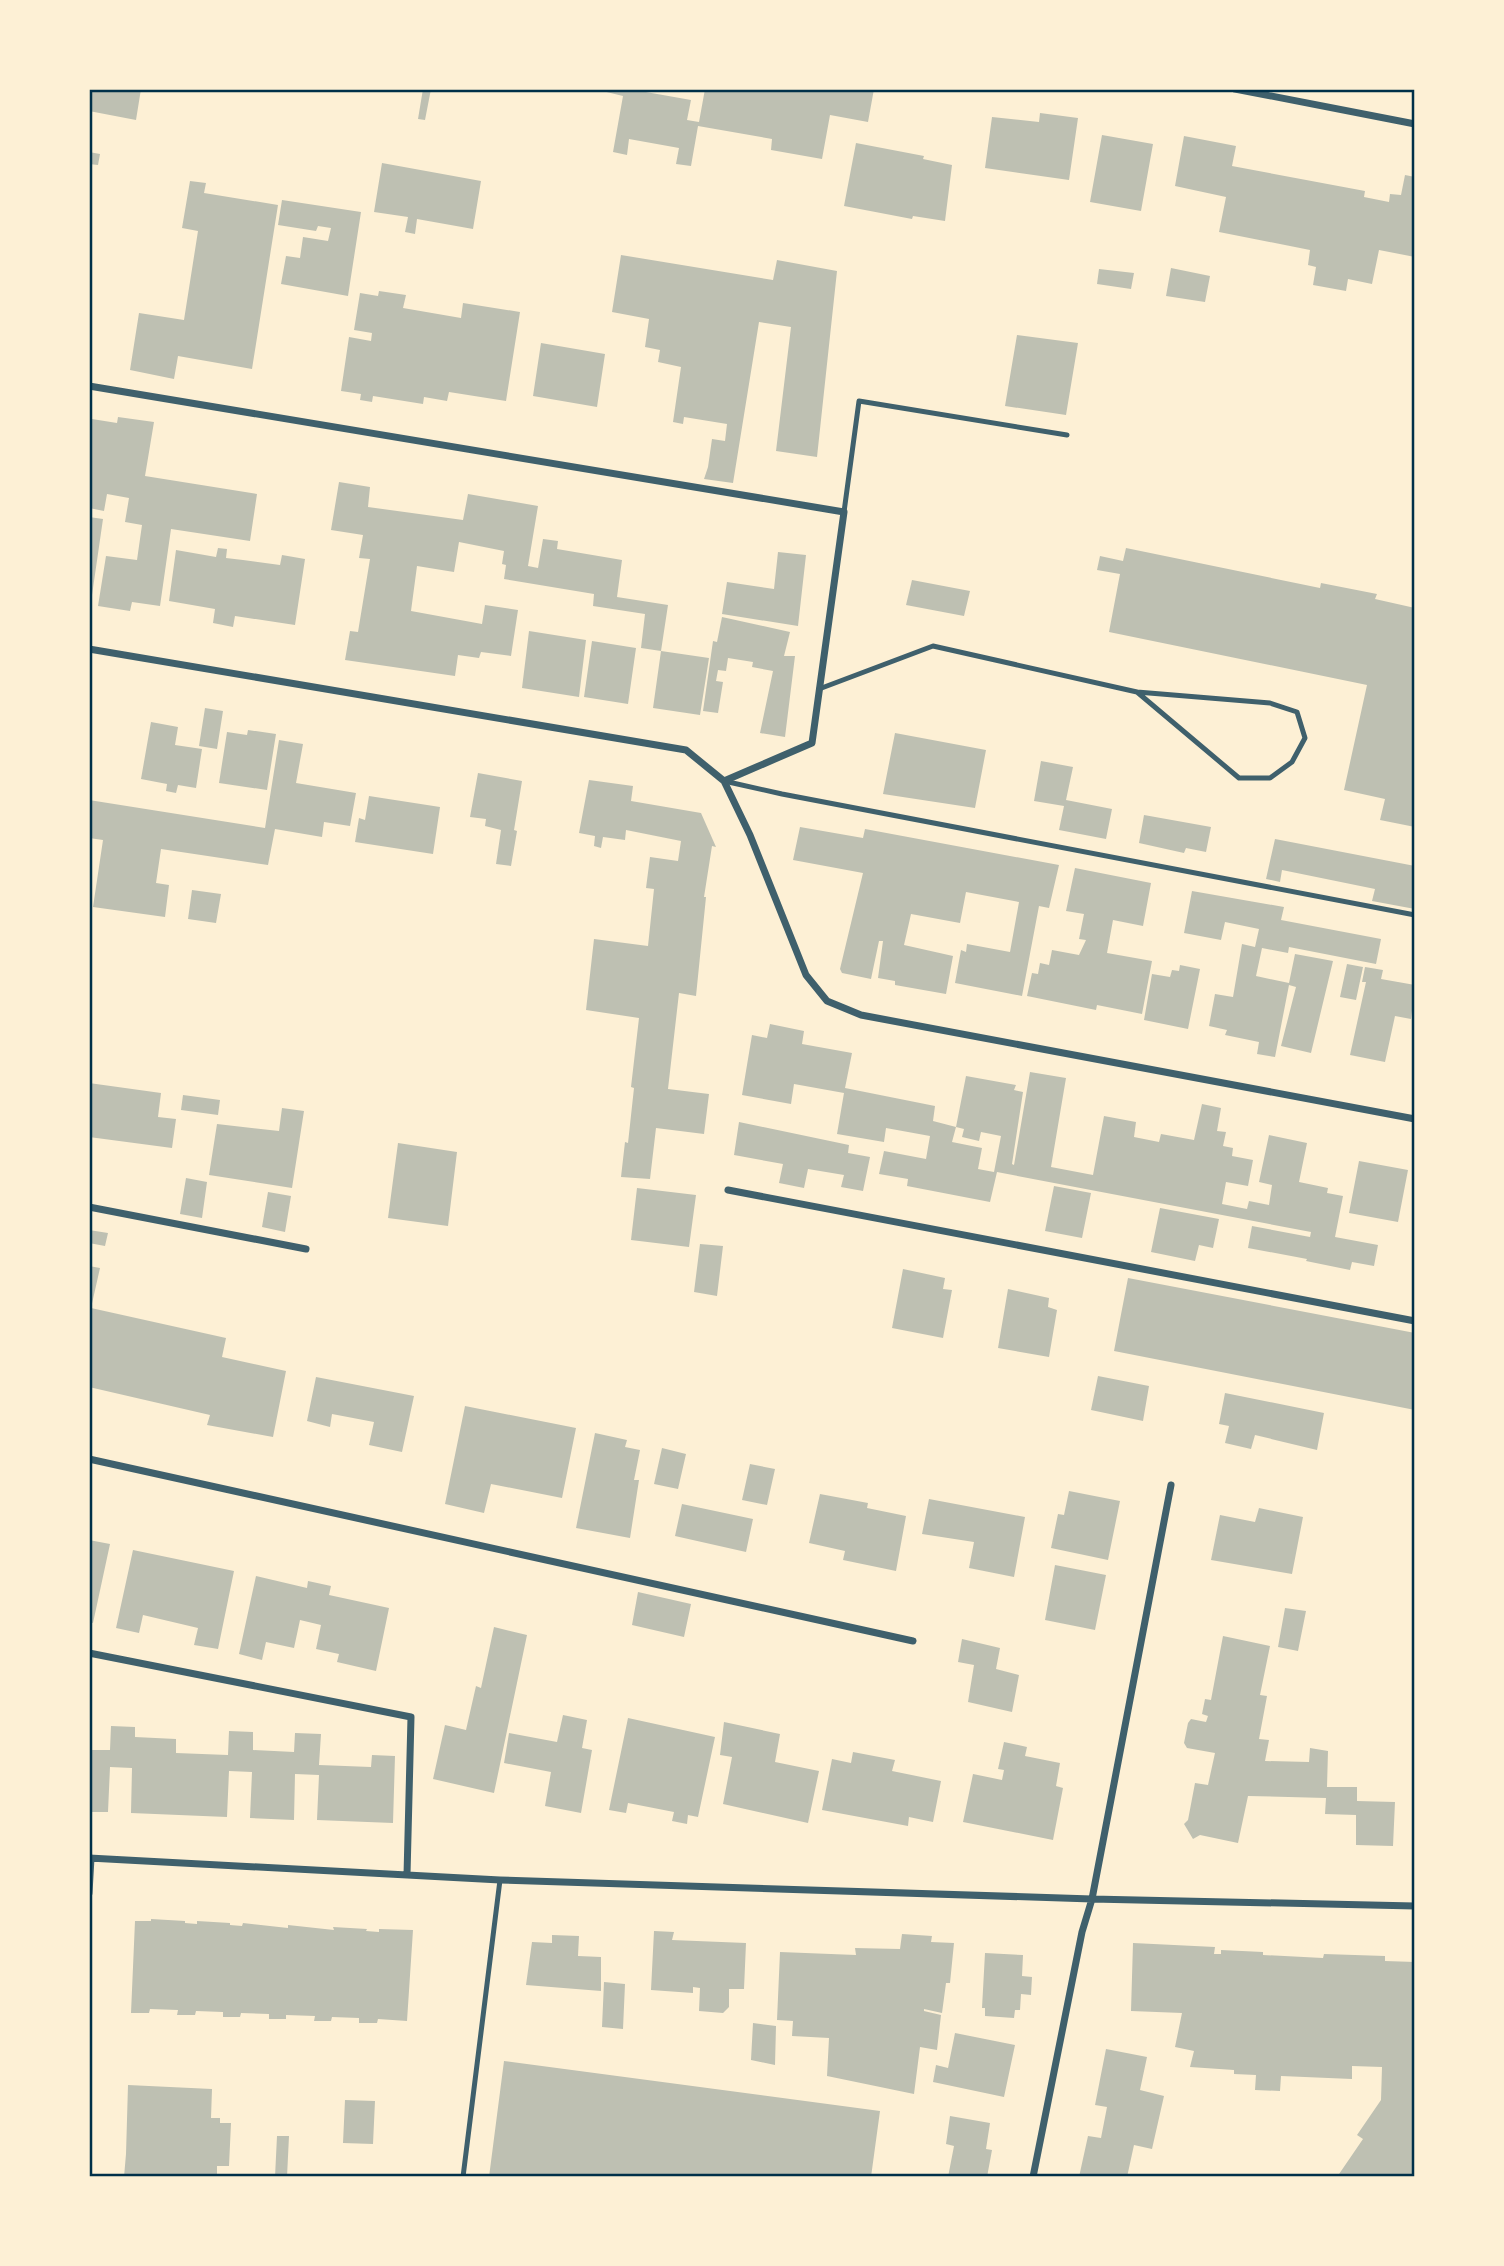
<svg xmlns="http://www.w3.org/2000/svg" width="1504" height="2266" font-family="'Public Sans',sans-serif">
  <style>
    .building { fill: #bec0b2 }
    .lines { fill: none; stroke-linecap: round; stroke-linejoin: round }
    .service { stroke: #3f606c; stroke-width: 5 }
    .minor { stroke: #3f606c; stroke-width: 7 }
    .neatline { fill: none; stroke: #003049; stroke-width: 2.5 }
  </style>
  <rect width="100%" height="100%" fill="#fdf0d5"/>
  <path class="building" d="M89,89H141L136,120L89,111Z
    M423,89H431L425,120L418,119Z
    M594,89H629L691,100L687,120L699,122L705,89H874L868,122L830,115L822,159L771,150L772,139L698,126L691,166L676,164L679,148L629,139L627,155L613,152L623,96Z
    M1040,113L1078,118L1069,180L985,168L992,117L1039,122Z
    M1102,135L1153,144L1141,211L1090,202Z
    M1184,136L1236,146L1232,166L1365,191L1364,197L1389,202L1390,194L1401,195L1405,175L1415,177V257L1379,250L1372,284L1348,279L1346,291L1313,285L1316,267L1308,265L1310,250L1219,232L1226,197L1175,186Z
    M856,143L924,156L923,159L952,165L945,221L913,216L912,219L844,206Z
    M89,152L100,154L98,165L89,164Z
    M382,163L481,181L473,229L417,219L415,234L405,232L408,217L374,212Z
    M190,181L206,183L204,193L278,205L252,369L178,356L174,379L130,370L139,313L184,320L198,231L182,228Z
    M282,200L361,212L348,296L281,284L286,256L300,258L303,237L328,241L331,228L318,226L316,231L278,225Z
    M621,255L773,280L777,260L837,271L817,457L776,451L791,327L759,322L733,483L704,479L708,467L712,439L725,441L727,424L684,417L683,424L673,422L681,367L658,362L660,350L645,347L649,319L612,312Z
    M1171,268L1210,276L1205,302L1166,296Z
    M1099,269L1134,273L1131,289L1097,284Z
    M379,291L406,295L403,308L461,318L463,303L520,312L506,401L449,392L447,401L424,397L423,404L373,396L372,402L360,400L361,394L341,391L349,337L371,341L372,333L354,330L360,293L378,296Z
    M1017,335L1078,343L1066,415L1005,406Z
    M541,343L605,354L597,407L533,396Z
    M118,417L154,422L145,476L257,494L250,541L171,529L160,606L132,602L130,611L98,606L106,556L137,560L142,525L125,522L129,498L107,494L104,511L89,508V434L92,419L117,423Z
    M339,482L370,487L368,507L463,520L468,494L538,506L528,566L538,568L543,539L558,541L557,549L622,560L617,597L668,605L661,651L641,648L645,614L593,606L594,594L504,579L506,565L502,564L504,551L459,542L454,572L417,566L411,611L482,624L485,605L518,610L511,656L481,652L479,658L458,655L455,676L345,660L350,631L358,632L370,559L359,558L363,535L331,530Z
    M89,517L103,519L91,602H89Z
    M218,548L227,549L226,558L243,560L280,565L282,555L305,559L295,625L235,616L233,627L213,623L215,609L169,601L176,550L216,557Z
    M1126,548L1320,588L1321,583L1377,594L1375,599L1415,608V827L1380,820L1385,799L1344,790L1367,685L1109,632L1120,574L1097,570L1100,556L1123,561Z
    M778,552L806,555L798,626L722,614L727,582L774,589Z
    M912,580L970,591L964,616L906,605Z
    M722,617L790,632L784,656H795L785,737L760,733L773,671L752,667L753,662L728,658L726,671L718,670L716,681L723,682L718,713L703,711L713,641L717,642Z
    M529,631L586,640L579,697L522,688Z
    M592,641L636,648L628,704L584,697Z
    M661,651L709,658L700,715L653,708Z
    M205,708L223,711L217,749L199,746Z
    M151,722L178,727L175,745L202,749L196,788L178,785L176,793L166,791L167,784L141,779Z
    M248,730L276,734L267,790L219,783L227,732L247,735Z
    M895,733L986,750L975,808L883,794Z
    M279,740L303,744L296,783L356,793L350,826L324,822L322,837L275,829L268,865L161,849L156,883L169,885L165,917L93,907L103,840L89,838V800L265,828Z
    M1041,761L1073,767L1066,800L1112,809L1106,839L1059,830L1064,806L1034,801Z
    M478,773L522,781L514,830L517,831L511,866L496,864L501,830L485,826L486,819L470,817Z
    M589,780L633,786L631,801L701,813L716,847L712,846L704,897H706L696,996L679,993L668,1089L709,1094L704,1134L656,1128L650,1179L621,1177L625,1142L628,1143L634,1088L631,1087L639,1018L586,1010L594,939L648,946L654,889L646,888L650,857L678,861L681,841L626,830L625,840L603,837L601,848L594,846L595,836L579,833Z
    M369,796L440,807L433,854L355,842L359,818L365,820Z
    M1144,815L1211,827L1206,852L1186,848L1184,853L1139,843Z
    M800,827L863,838L865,829L1059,865L1049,908L1039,906L1022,996L955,983L961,950L966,952L967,944L1010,952L1019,902L966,892L960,923L911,914L904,945L953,956L946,994L895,985V981L878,978L883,941H879L871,979L842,973L840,969L863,873L793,860Z
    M1275,839L1415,866V909L1372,901L1375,889L1282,870L1280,882L1266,879Z
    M1075,868L1151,883L1143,926L1113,920L1107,953L1152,961L1142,1014L1097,1005L1096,1010L1027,996L1032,973L1038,974L1040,963L1049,965L1052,950L1079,955L1086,940L1079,939L1084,914L1066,911Z
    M192,890L221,894L216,923L188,919Z
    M1192,891L1284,907L1281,920L1381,939L1376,964L1289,947L1288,953L1262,948L1256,976L1289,983L1295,954L1333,961L1311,1053L1281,1046L1296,987L1289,985L1275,1057L1257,1054L1259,1042L1225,1035L1227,1030L1209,1026L1215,994L1233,997L1242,944L1255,947L1259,929L1225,922L1221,940L1184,933Z
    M1347,964L1363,967L1356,1000L1340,997Z
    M1180,965L1200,969L1188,1029L1144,1020L1152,974L1170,977L1172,970L1179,971Z
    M1365,967L1383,970L1381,979L1415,985L1411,1019L1395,1016L1385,1062L1350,1055L1366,982H1362Z
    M770,1024L804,1031L802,1044L852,1053L845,1088L935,1106L933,1121L956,1127L952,1142L982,1148L978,1169L994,1172L1001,1136L981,1132L979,1141L962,1137L964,1129L956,1127L966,1076L1016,1085L1014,1090L1023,1092L1012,1164L1014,1165L1030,1072L1066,1078L1051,1167L1093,1175L1104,1116L1136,1122L1134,1137L1159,1142L1161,1134L1194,1140L1202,1104L1221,1108L1217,1131L1226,1132L1223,1146L1233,1148L1232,1156L1253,1160L1248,1186L1226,1182L1222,1204L1247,1209L1249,1201L1269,1205L1272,1185L1259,1182L1269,1135L1307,1143L1299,1182L1328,1188L1327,1193L1343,1196L1335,1237L1378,1245L1374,1266L1352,1262L1350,1270L1306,1261L1307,1259L1248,1248L1252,1226L1310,1237L1311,1232L997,1172L990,1202L907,1186L908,1179L879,1174L884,1151L926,1159L930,1136L886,1128L884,1142L837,1134L844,1093L794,1084L791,1104L742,1095L752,1035L767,1038Z
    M89,1083L161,1093L158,1117L176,1119L172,1148L89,1137L92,1102H89Z
    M183,1095L220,1100L218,1115L181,1110Z
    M282,1108L304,1111L292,1188L209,1175L217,1124L279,1131Z
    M739,1122L849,1145L848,1153L870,1157L863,1191L841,1187L844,1175L808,1169L804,1188L779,1183L783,1164L734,1155Z
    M398,1143L457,1152L448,1226L388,1218Z
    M1359,1161L1408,1170L1398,1222L1349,1213Z
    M186,1178L207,1182L202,1218L180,1214Z
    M1054,1186L1091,1193L1082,1238L1045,1231Z
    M637,1188L696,1195L689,1247L631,1240Z
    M268,1192L291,1196L285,1232L262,1227Z
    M1160,1208L1219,1219L1213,1248L1199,1245L1195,1261L1151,1252Z
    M89,1230L108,1233L105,1246L89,1243Z
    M700,1244L723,1246L717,1296L694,1292Z
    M89,1266L100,1268L91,1308L226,1338L222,1357L286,1371L273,1437L207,1425L210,1415L89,1387Z
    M903,1269L945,1278L943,1289L952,1290L943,1338L892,1328Z
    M1128,1278L1415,1333V1410L1114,1351Z
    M1008,1289L1049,1298L1048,1307L1057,1310L1049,1357L998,1348Z
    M1098,1376L1149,1386L1143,1421L1091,1410Z
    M316,1377L414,1396L402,1452L369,1445L374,1422L332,1414L330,1427L307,1421Z
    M1225,1393L1324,1413L1317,1450L1255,1435L1251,1449L1225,1443L1229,1426L1219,1424Z
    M465,1406L576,1428L562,1498L491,1484L484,1513L445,1504Z
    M595,1433L627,1440L625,1447L640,1450L634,1480H639L630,1538L576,1528Z
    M662,1448L686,1454L678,1489L654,1484Z
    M750,1464L775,1469L767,1505L742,1500Z
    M1069,1491L1120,1501L1108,1560L1051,1548L1058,1514L1064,1515Z
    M820,1494L868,1503L867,1508L906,1516L896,1571L843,1560L845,1551L809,1543Z
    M929,1499L1025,1517L1014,1577L969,1568L974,1542L922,1534Z
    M682,1504L753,1519L746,1552L675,1536Z
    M1259,1508L1303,1517L1292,1574L1211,1560L1220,1515L1255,1522Z
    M89,1540L110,1544L93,1623L89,1622Z
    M133,1550L234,1571L218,1649L194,1645L198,1628L143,1615L139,1633L116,1628Z
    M1055,1565L1106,1575L1095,1630L1045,1620Z
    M256,1576L307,1588L308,1581L331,1586L329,1595L389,1608L376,1671L337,1662L339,1654L316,1649L321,1625L300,1620L294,1648L266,1642L262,1660L239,1654Z
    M638,1592L691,1604L684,1637L632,1625Z
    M1285,1608L1306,1611L1298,1651L1278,1647Z
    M494,1627L527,1635L494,1793L433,1779L445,1725L466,1730L476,1686L481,1688Z
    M1223,1636L1270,1646L1260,1695L1267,1696L1259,1739L1269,1740L1265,1761L1309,1762L1310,1748L1328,1751L1327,1787H1357V1801L1395,1802L1393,1846L1356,1845V1815L1325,1814L1326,1798L1248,1796L1238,1843L1200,1835L1193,1839L1184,1824L1188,1820L1195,1783L1208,1785L1215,1753L1187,1748L1184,1743L1188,1723L1191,1719L1206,1722L1208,1716L1202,1714L1205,1699L1211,1700Z
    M962,1639L1000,1648L996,1669L1019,1675L1012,1712L968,1702L974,1665L958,1662Z
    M563,1715L587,1720L582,1748L592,1750L581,1813L545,1806L551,1772L504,1763L509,1733L557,1742Z
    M628,1718L715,1737L698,1817L688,1815L687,1824L672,1821L674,1812L628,1803L626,1813L609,1810Z
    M724,1722L780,1734L775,1762L819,1771L808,1823L723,1804L732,1757L720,1755Z
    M111,1726L135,1727V1737L176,1739V1753L228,1755L229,1731L253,1732V1750L294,1752L295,1733L321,1734L319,1765L371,1767L372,1755L395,1756L393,1823L317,1820L319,1775L295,1774L294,1820L250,1818L252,1772L229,1771L227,1817L131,1813L132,1768L110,1767L108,1812H89V1750H110Z
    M1004,1742L1027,1747L1025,1756L1060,1763L1056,1786L1063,1788L1053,1840L963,1822L973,1774L1002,1780L1004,1770L998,1769Z
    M853,1752L895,1760L892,1771L941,1781L933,1822L909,1817L908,1826L822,1810L832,1759L851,1763Z
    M151,1919L185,1921V1923L197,1924V1921L230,1923V1925L242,1926L243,1923L288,1928V1925L334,1930L333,1927L367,1929L366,1931L379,1932V1929L413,1930L407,2021L378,2019L377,2023H359V2018L332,2017L331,2021H314L315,2016L286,2015V2019H269V2014L241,2013L240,2017H223V2012L196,2011L195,2015H177L178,2010L150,2009L149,2013H131L135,1921H151Z
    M654,1931L674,1932L672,1940L746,1943L744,1989H729V2007L723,2013L699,2011L700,1988L693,1987V1993L651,1990Z
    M902,1934L932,1936L931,1942L954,1943L950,1983H946L942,2013L924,2009V2011L941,2015L937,2050L920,2047L914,2094L827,2076L829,2038L792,2036L793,2021L777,2020L780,1952L856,1955L855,1948L900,1949Z
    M552,1935L579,1936L578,1956L601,1957V1991L526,1985L532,1942L552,1943Z
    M1133,1943L1215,1947L1214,1954H1221V1950L1263,1952V1955L1323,1958L1324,1954L1385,1956V1961L1415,1962V2177H1337L1363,2139L1357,2135L1381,2100L1382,2067L1352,2066V2079L1281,2076L1280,2091L1255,2090L1256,2075L1234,2074V2070L1190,2067L1194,2051L1175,2047L1182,2013L1131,2011Z
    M985,1953L1023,1955L1022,1976L1032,1977L1031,1995L1021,1994L1020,2010H1015L1014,2018L985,2016V2008H982Z
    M604,1982L625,1984L623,2029L602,2027Z
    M753,2023L776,2026L775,2065L751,2060Z
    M955,2033L1015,2045L1004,2097L933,2082L936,2065L948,2068Z
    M1106,2049L1147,2057L1140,2090L1164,2096L1152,2149L1134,2145L1127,2177H1079L1088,2136L1101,2138L1107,2107L1095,2105Z
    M504,2061L880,2111L871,2177H489Z
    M128,2085L212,2089L211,2118H220V2123H231L229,2166H217V2177H124L126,2154Z
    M345,2100L375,2101L373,2144L343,2143Z
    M950,2116L990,2123L986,2149L992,2150L987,2177H948L954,2146L946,2144Z
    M277,2136H289L287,2177H275Z"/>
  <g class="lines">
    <path class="service" d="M844,512L859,401L1067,435
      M819,689L933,646L1137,692L1239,778H1270L1292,762L1305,738L1297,712L1270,703L1137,692
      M724,781L782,794L1415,915
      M463,2177L500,1880"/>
    <path class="minor" d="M1235,89L1415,124
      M89,386L844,512L812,743L724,781
      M89,649L686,750L724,781L750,835L806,975L827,1001L861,1015L1415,1119
      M728,1190L1415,1321
      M89,1207L306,1249
      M89,1459L913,1641
      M89,1653L411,1717L407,1875
      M89,1858L500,1880L1092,1899L1415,1906
      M89,1893L91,1858
      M1033,2177L1082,1932L1092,1899L1171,1485"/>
  </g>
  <rect width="1504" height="2266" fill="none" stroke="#fdf0d5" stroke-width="182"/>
  <rect x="91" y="91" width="1322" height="2084" class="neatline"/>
</svg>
